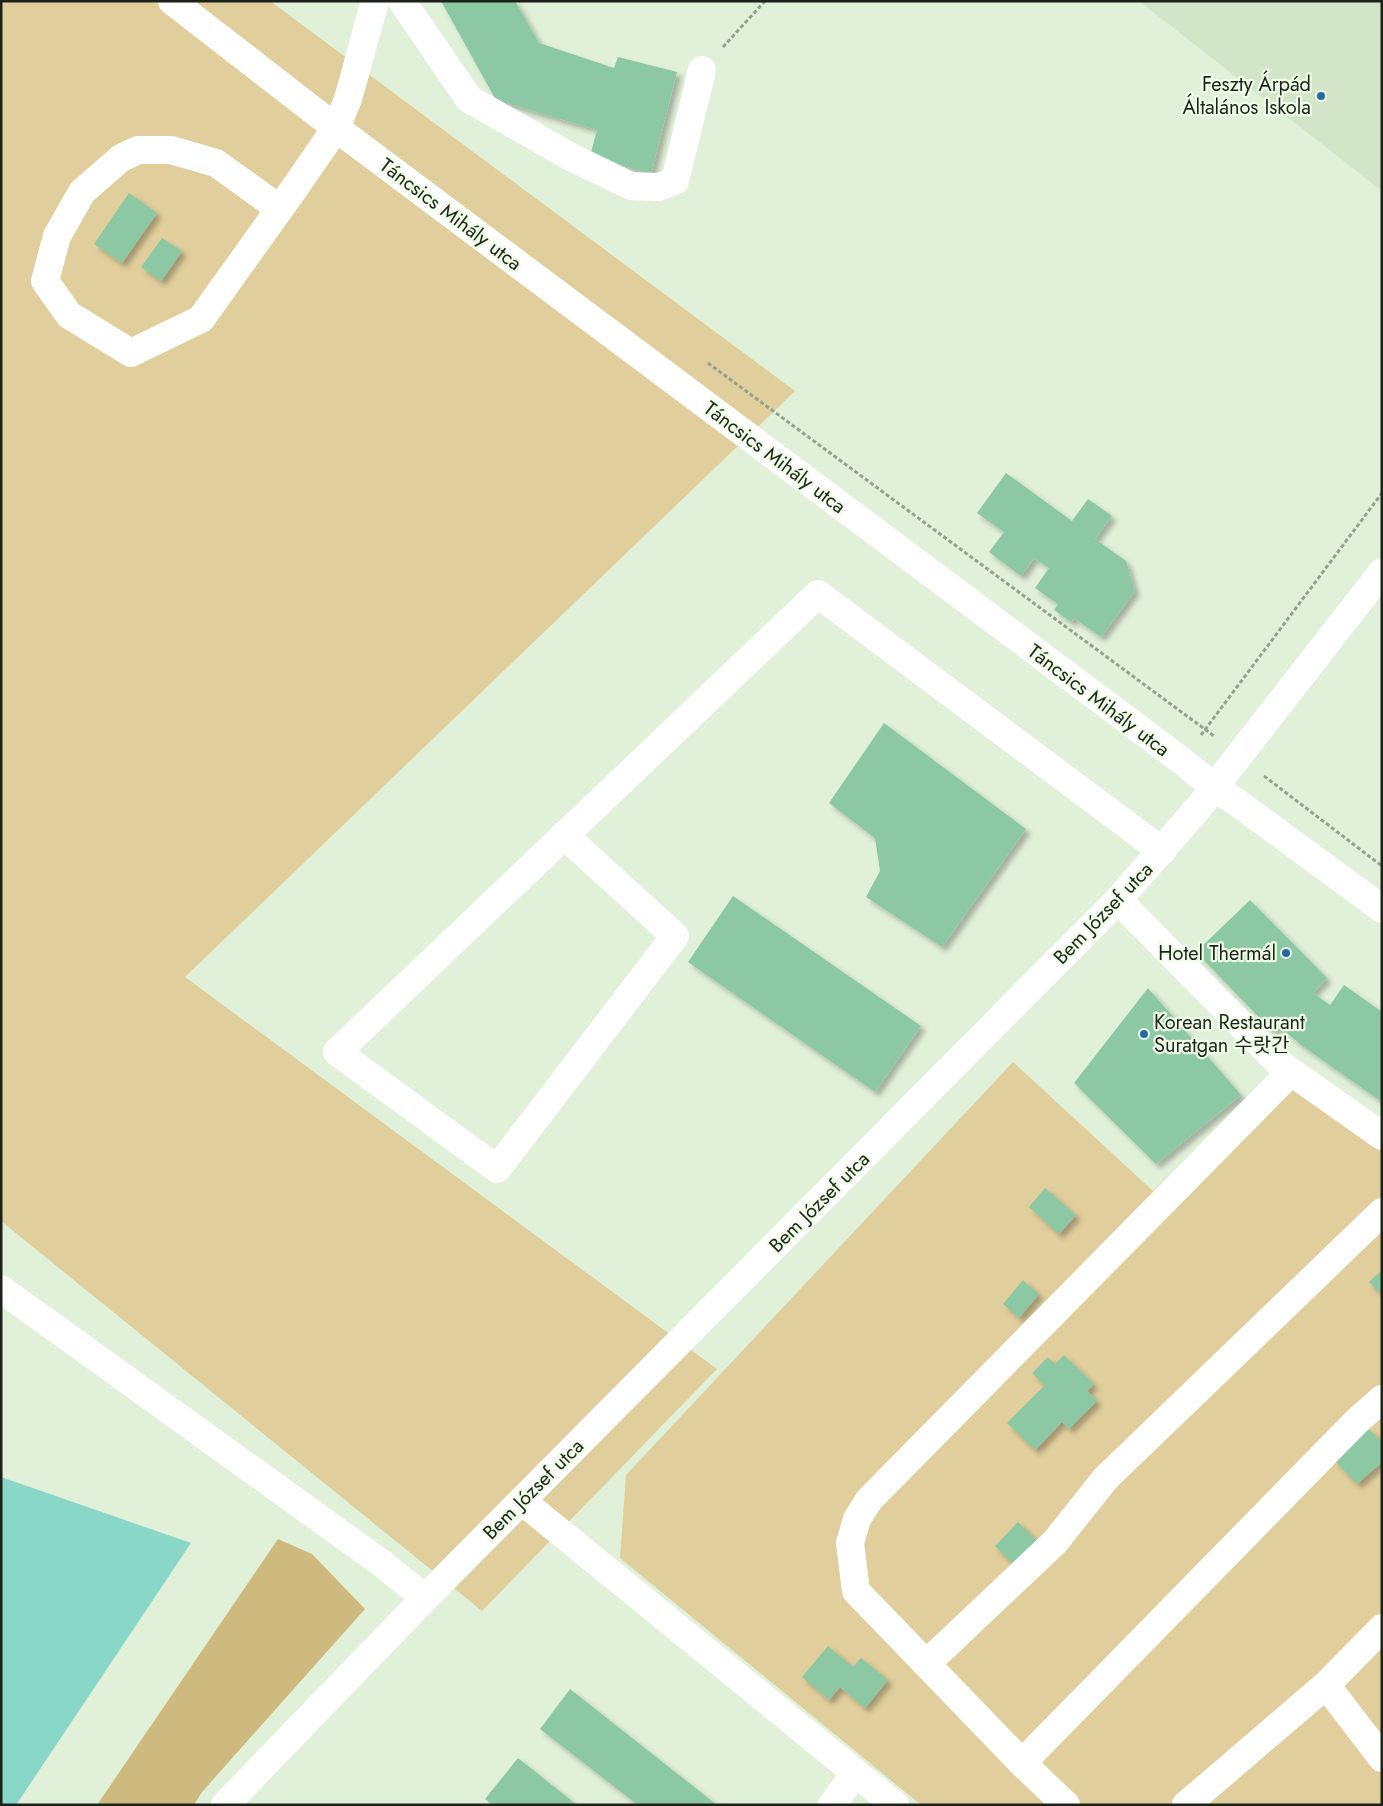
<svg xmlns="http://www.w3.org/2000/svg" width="1383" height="1806" font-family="Jost,'Noto Sans KR',sans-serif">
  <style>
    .built { fill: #d2e5c8 }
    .green { fill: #e0ce9c }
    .forest { fill: #ceba7e }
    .water { fill: #89d7c7 }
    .building { fill: #8cc8a4; filter: url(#shadow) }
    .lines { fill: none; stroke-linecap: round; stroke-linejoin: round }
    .path { stroke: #95a08f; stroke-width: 3; stroke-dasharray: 4 2.5; stroke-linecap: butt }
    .minor { stroke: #fff; stroke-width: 28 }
    .poi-dot { fill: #25699e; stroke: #eefde6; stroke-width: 2 }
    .labels { text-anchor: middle; stroke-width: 4.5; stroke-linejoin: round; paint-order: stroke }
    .poi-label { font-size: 20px; fill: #1c2119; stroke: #eefde6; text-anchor: end }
    .street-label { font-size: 20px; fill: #1c2119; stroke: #eefde6 }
  </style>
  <defs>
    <filter id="shadow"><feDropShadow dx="4.5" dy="4.5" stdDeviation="2.5" flood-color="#0004"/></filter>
  </defs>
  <rect width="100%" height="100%" fill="#e1f0d9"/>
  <path class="built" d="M1139,1H1382V191Z"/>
  <path class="green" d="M1,1H270L795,391L185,977L717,1369L482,1611L1,1221Z
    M1289,1056L1382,1120V1805H921L620,1558L626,1475L1013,1062L1153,1191Z"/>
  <path class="forest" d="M278,1539L312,1554L365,1609L202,1792L194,1805H97Z"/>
  <path class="water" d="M1,1477L191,1543L16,1805H1Z"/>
  <path class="building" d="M441,1H515L539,43L614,68L618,57L677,72L651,174L590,156L597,130L496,100Z
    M129,193L157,213L122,263L94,244Z
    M162,238L182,251L161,281L141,267Z
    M1006,473L1072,521L1088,499L1112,516L1095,539L1126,561L1135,591L1101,637L1074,618L1071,622L1054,610L1058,604L1035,588L1049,568L1034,558L1021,576L989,552L1004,532L977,513Z
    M884,723L1026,829L942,947L866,897L880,871L875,838L829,803Z
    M733,896L921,1026L875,1092L688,962Z
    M1250,900L1327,978L1313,993L1330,1005L1344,985L1382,1012V1102L1301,1045L1279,1026L1273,1032L1196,952Z
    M1148,988L1241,1095L1156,1164L1074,1083Z
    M1045,1188L1076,1215L1059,1234L1029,1207Z
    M1382,1270V1295L1369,1282Z
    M1023,1280L1039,1294L1019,1318L1003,1304Z
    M1064,1355L1094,1384L1087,1391L1097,1401L1069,1429L1062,1422L1035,1450L1007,1423L1045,1385L1032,1373L1048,1357L1055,1364Z
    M1369,1429L1382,1442V1462L1357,1484L1333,1459Z
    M1018,1522L1043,1547L1020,1571L995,1546Z
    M828,1646L853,1667L861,1658L888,1680L865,1708L840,1687L829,1700L802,1677Z
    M570,1689L717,1805H638L540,1729Z
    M518,1758L577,1805H493L485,1799Z"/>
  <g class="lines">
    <path class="path" d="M723,47L765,1
      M708,363L1214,736
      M1201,735L1382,493
      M1264,776L1382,866"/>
    <path class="minor" d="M172,1L336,128L1182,761L1214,787L1235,801L1382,909
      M402,1L469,99L569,156L631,186L659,187L675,181L702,70
      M280,209L216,163L171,150H138L121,158L82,192L57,236L45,281L69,315L131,353L201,319L296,186L336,128L348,99L375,1
      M564,835L675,936L497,1169L337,1052L818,594L1162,851
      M1118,900L1280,1064L1382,1136
      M1,1289L380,1562L425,1598
      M522,1501L895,1805
      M926,1664L1055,1542L1105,1479L1382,1212
      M1326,1685L1382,1758
      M1022,1763L1357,1421L1382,1399
      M225,1805L425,1598L1118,900L1199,807L1382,572
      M832,1805L855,1773
      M1066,1805L1022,1763L856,1591L850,1543L857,1519L869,1500L1291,1072
      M1186,1805L1326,1685L1382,1628"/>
  </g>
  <g class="poi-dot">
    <circle cx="1321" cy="96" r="5"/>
    <circle cx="1286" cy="953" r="5"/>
    <circle cx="1144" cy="1034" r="5"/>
  </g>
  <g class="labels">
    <g class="poi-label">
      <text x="1311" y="91">Feszty Árpád<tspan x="1311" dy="23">Általános Iskola</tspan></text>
      <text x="1276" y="960">Hotel Thermál</text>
      <text x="1154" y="1029" text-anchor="start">Korean Restaurant<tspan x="1154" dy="23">Suratgan 수랏간</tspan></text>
    </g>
    <g class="street-label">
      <text transform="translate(451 214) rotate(37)" y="7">Táncsics Mihály utca</text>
      <text transform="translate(775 457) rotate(37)" y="7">Táncsics Mihály utca</text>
      <text transform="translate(1099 700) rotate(37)" y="7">Táncsics Mihály utca</text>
      <text transform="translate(1103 913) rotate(-46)" y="7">Bem József utca</text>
      <text transform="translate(819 1202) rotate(-45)" y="7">Bem József utca</text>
      <text transform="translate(533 1489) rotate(-45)" y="7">Bem József utca</text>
    </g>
  </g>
  <rect width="1383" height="1806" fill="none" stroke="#1c2119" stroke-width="5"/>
</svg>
